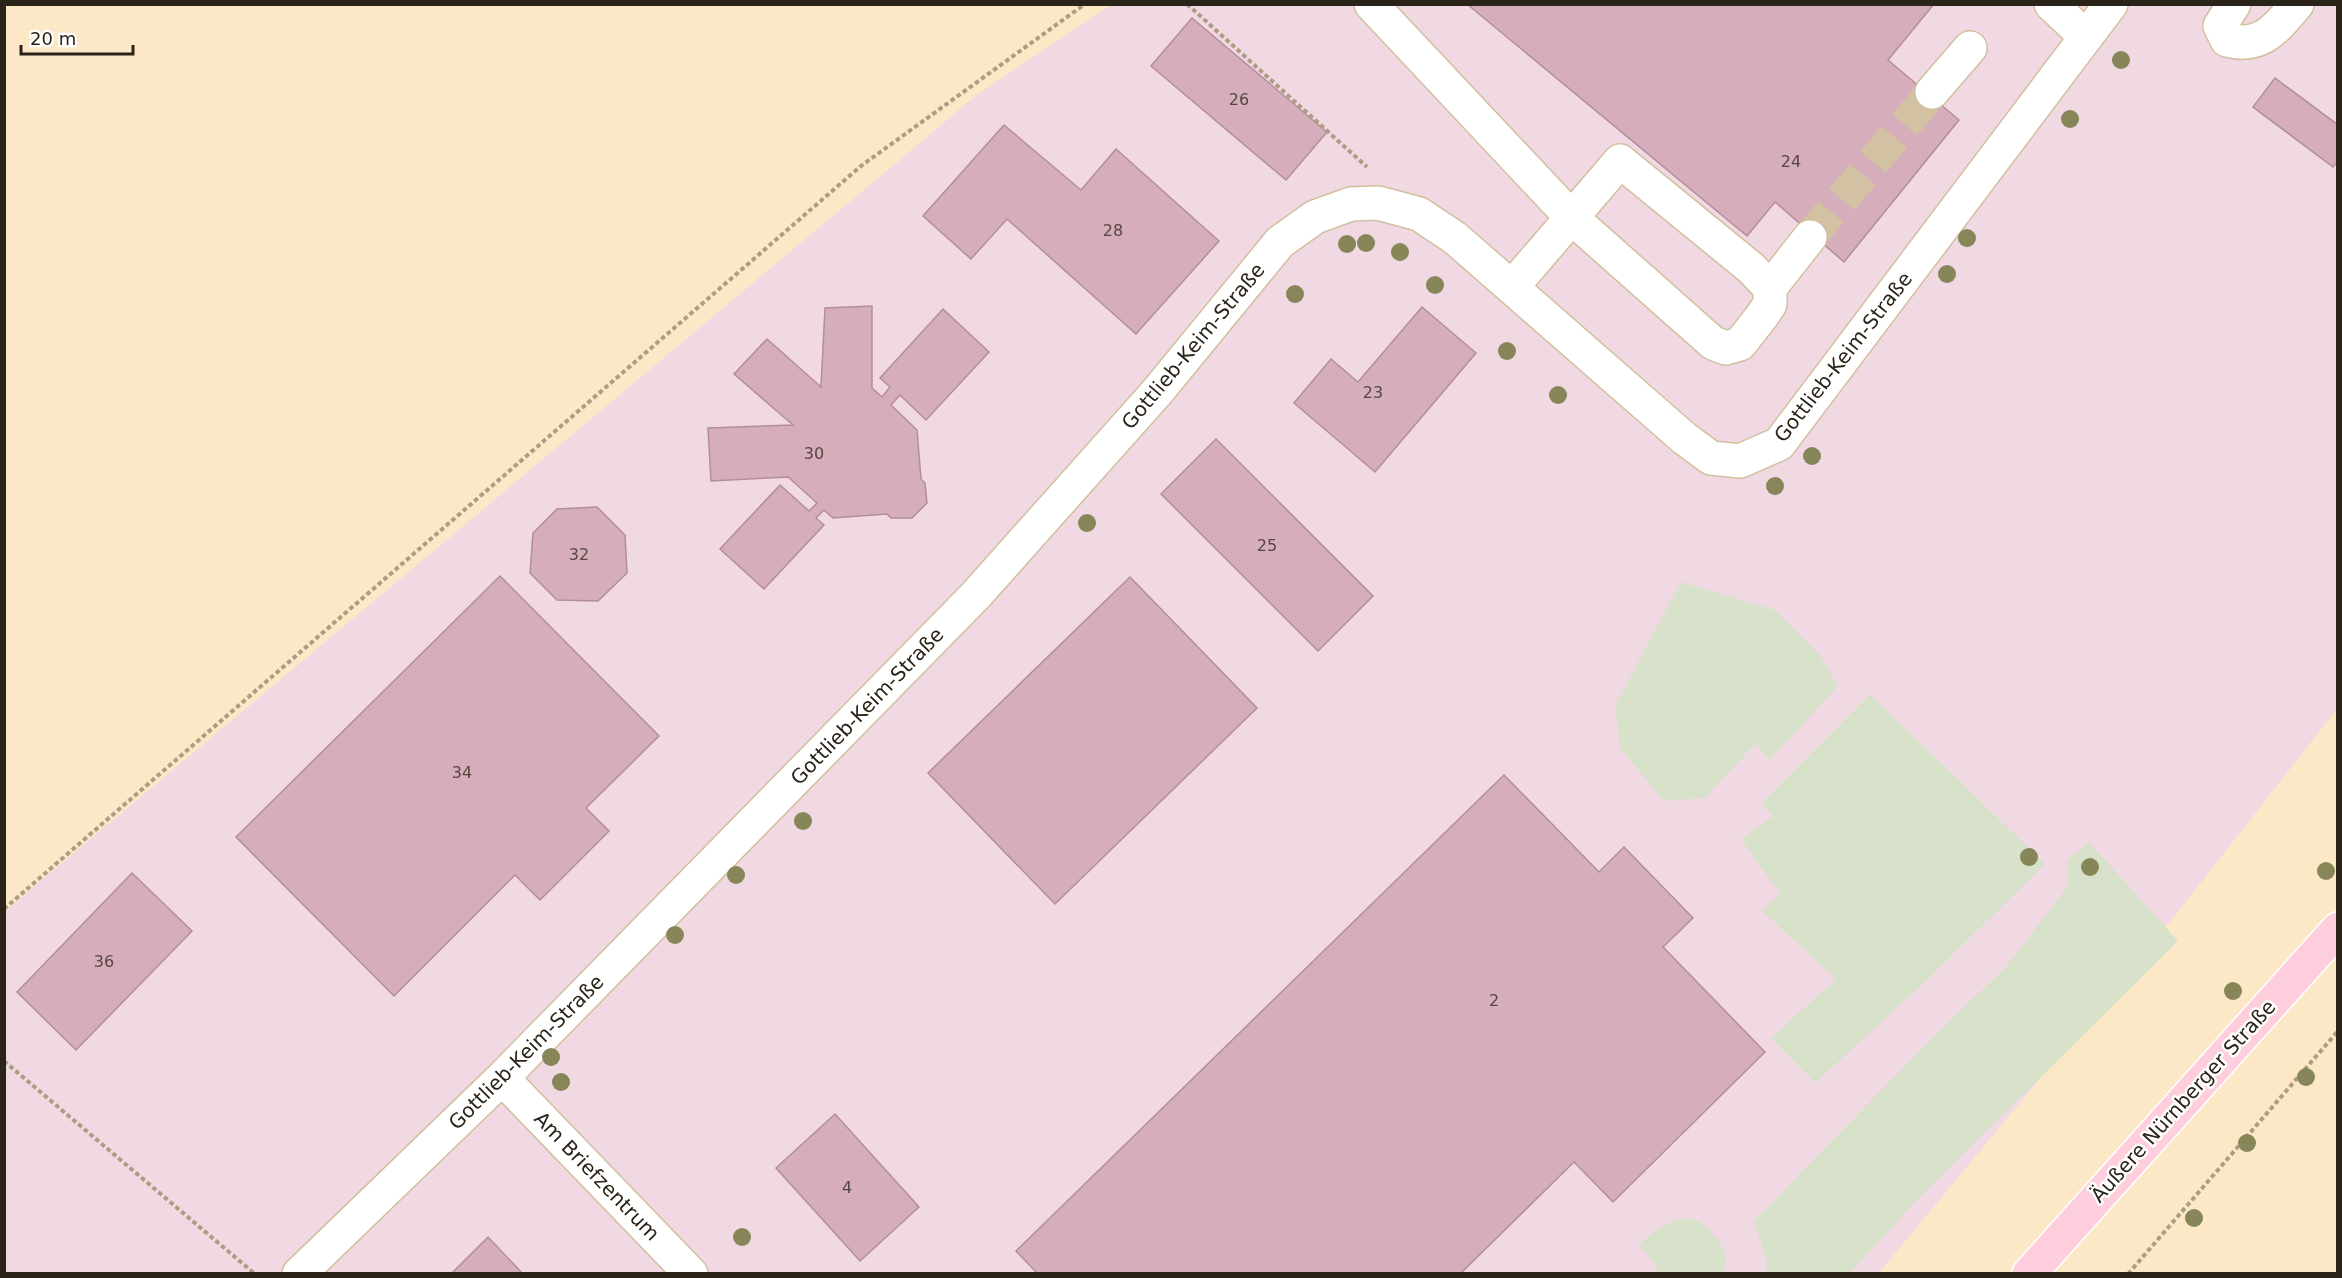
<svg xmlns="http://www.w3.org/2000/svg" width="2342" height="1278" font-family="'DejaVu Sans',sans-serif">
  <style>
    .industrial { fill: #f1d9e4 }
    .green { fill: #d8e1ca }
    .building { fill: #d6aebb; stroke: #b38d99; stroke-width: 1.5 }
    .lines { fill: none; stroke-linecap: round; stroke-linejoin: round }
    .minor-tunnel { stroke: #d2c1a3; stroke-width: 33; stroke-dasharray: 33 16; stroke-linecap: butt }
    .minor-casing { stroke: #d2bf9e; stroke-width: 36 }
    .major-casing { stroke: #fff; stroke-width: 36 }
    .path { stroke: #ac9d83; stroke-width: 4; stroke-dasharray: 4.5 3; stroke-linecap: butt }
    .minor { stroke: #fff; stroke-width: 33 }
    .major { stroke: #fecedd; stroke-width: 33 }
    .tree { fill: #868659 }
    .labels { text-anchor: middle; stroke-width: 5; stroke-linejoin: round; paint-order: stroke }
    .number-label { font-size: 16px; fill: #554640 }
    .street-label { font-size: 20px; fill: #2a2317; stroke: #fff }
  </style>
  <rect width="100%" height="100%" fill="#fce8c6"/>
  <path class="industrial" d="M1111,5H2337V709L2181,908L1879,1273H5L4,913L44,878L978,94Z"/>
  <path class="green" d="M1681,582L1775,610L1818,653L1838,686L1770,760L1755,744L1705,798L1664,801L1620,748L1615,705Z
    M1870,694L2045,864L1924,983L1815,1083L1771,1038L1836,979L1762,911L1780,894L1741,839L1773,816L1762,803Z
    M2089,842L2178,941L1918,1199L1850,1273H1766L1767,1263L1754,1221L1938,1032L2006,967L2068,886L2067,860Z
    M1690,1218C1705,1222 1724,1243 1726,1258C1727,1263 1724,1269 1723,1273H1651L1658,1267L1639,1246C1651,1231 1671,1220 1690,1218Z"/>
  <path class="building" d="M1467,4H1934L1888,60L1959,120L1844,262L1775,202L1747,236Z
    M1192,18L1327,132L1286,180L1151,66Z
    M2275,78L2338,125V161L2333,167L2253,107Z
    M1004,125L1081,190L1116,149L1219,241L1136,334L1007,219L971,259L923,216Z
    M872,306V388L882,397L890,387L880,378L943,309L989,352L926,420L900,395L891,405L917,430L921,479L925,483L927,503L912,518H891L887,514L833,518L824,510L816,518L824,525L764,589L720,549L780,485L809,511L817,503L788,477L711,481L708,428L793,425L734,374L767,339L821,387L825,308Z
    M1422,307L1476,353L1375,472L1294,403L1331,359L1358,382Z
    M1216,439L1373,596L1318,651L1161,494Z
    M597,507L625,535L627,573L598,601L557,600L530,573L533,533L557,509Z
    M500,576L659,736L586,808L609,831L540,900L515,875L394,996L236,837Z
    M1130,577L1257,708L1055,904L928,773Z
    M1504,775L1599,872L1624,847L1693,918L1663,947L1765,1052L1613,1202L1574,1162L1460,1274H1038L1016,1251Z
    M132,873L192,931L76,1050L17,992Z
    M835,1114L919,1207L860,1261L776,1168Z
    M488,1237L523,1274H451Z"/>
  <g class="lines">
    <path class="minor-tunnel" d="M1810,237L1932,92"/>
    <g class="minor-casing">
      <path id="minor" d="M1371,4L1572,218L1713,343L1726,348L1740,344L1762,316L1770,304V288L1751,268L1620,161L1512,287
        M2051,4L2086,37
        M2234,4L2220,26L2227,40C2261,49 2276,29 2297,4
        M1932,92L1970,48
        M1770,288L1810,237
        M502,1078L691,1274
        M299,1274L502,1078L976,595L1157,392L1280,242L1315,217L1351,204L1378,203L1419,214L1455,238L1684,438L1711,458L1740,461L1779,444L2111,4"/>
    </g>
    <g class="major-casing">
      <path id="major" d="M2029,1274L2338,929"/>
    </g>
    <path class="path" d="M1187,4L1367,167
      M4,909L861,166L1085,4
      M4,1061L255,1274
      M2128,1274L2338,1031"/>
    <use href="#minor" class="minor"/>
    <use href="#major" class="major"/>
  </g>
  <g class="tree">
    <circle cx="2121" cy="60" r="9"/>
    <circle cx="2070" cy="119" r="9"/>
    <circle cx="1967" cy="238" r="9"/>
    <circle cx="1366" cy="243" r="9"/>
    <circle cx="1347" cy="244" r="9"/>
    <circle cx="1400" cy="252" r="9"/>
    <circle cx="1947" cy="274" r="9"/>
    <circle cx="1435" cy="285" r="9"/>
    <circle cx="1295" cy="294" r="9"/>
    <circle cx="1507" cy="351" r="9"/>
    <circle cx="1558" cy="395" r="9"/>
    <circle cx="1812" cy="456" r="9"/>
    <circle cx="1775" cy="486" r="9"/>
    <circle cx="1087" cy="523" r="9"/>
    <circle cx="803" cy="821" r="9"/>
    <circle cx="2029" cy="857" r="9"/>
    <circle cx="2090" cy="867" r="9"/>
    <circle cx="2326" cy="871" r="9"/>
    <circle cx="736" cy="875" r="9"/>
    <circle cx="675" cy="935" r="9"/>
    <circle cx="2233" cy="991" r="9"/>
    <circle cx="551" cy="1057" r="9"/>
    <circle cx="2306" cy="1077" r="9"/>
    <circle cx="561" cy="1082" r="9"/>
    <circle cx="2247" cy="1143" r="9"/>
    <circle cx="2194" cy="1218" r="9"/>
    <circle cx="742" cy="1237" r="9"/>
  </g>
  <g class="labels">
    <g class="number-label">
      <text x="1239" y="105">26</text>
      <text x="1791" y="167">24</text>
      <text x="1113" y="236">28</text>
      <text x="1373" y="398">23</text>
      <text x="814" y="459">30</text>
      <text x="1267" y="551">25</text>
      <text x="579" y="560">32</text>
      <text x="462" y="778">34</text>
      <text x="104" y="967">36</text>
      <text x="1494" y="1006">2</text>
      <text x="847" y="1193">4</text>
    </g>
    <g class="street-label">
      <text transform="translate(1193 346) rotate(-50)" y="7">Gottlieb-Keim-Straße</text>
      <text transform="translate(1843 357) rotate(-52)" y="7">Gottlieb-Keim-Straße</text>
      <text transform="translate(867 706) rotate(-46)" y="7">Gottlieb-Keim-Straße</text>
      <text transform="translate(526 1052) rotate(-45)" y="7">Gottlieb-Keim-Straße</text>
      <text transform="translate(2183 1101) rotate(-48)" y="7">Äußere Nürnberger Straße</text>
      <text transform="translate(597 1176) rotate(46)" y="7">Am Briefzentrum</text>
    </g>
  </g>
  <rect width="2342" height="1278" fill="none" stroke="#2a2317" stroke-width="12"/>
  <path d="M21 45v9h112v-9" fill="none" stroke="#2a2317" stroke-width="3"/>
  <text x="30" y="45" font-size="18" fill="#2a2317" stroke="#ffffff" stroke-width="4.5" paint-order="stroke">20 m</text>
</svg>
